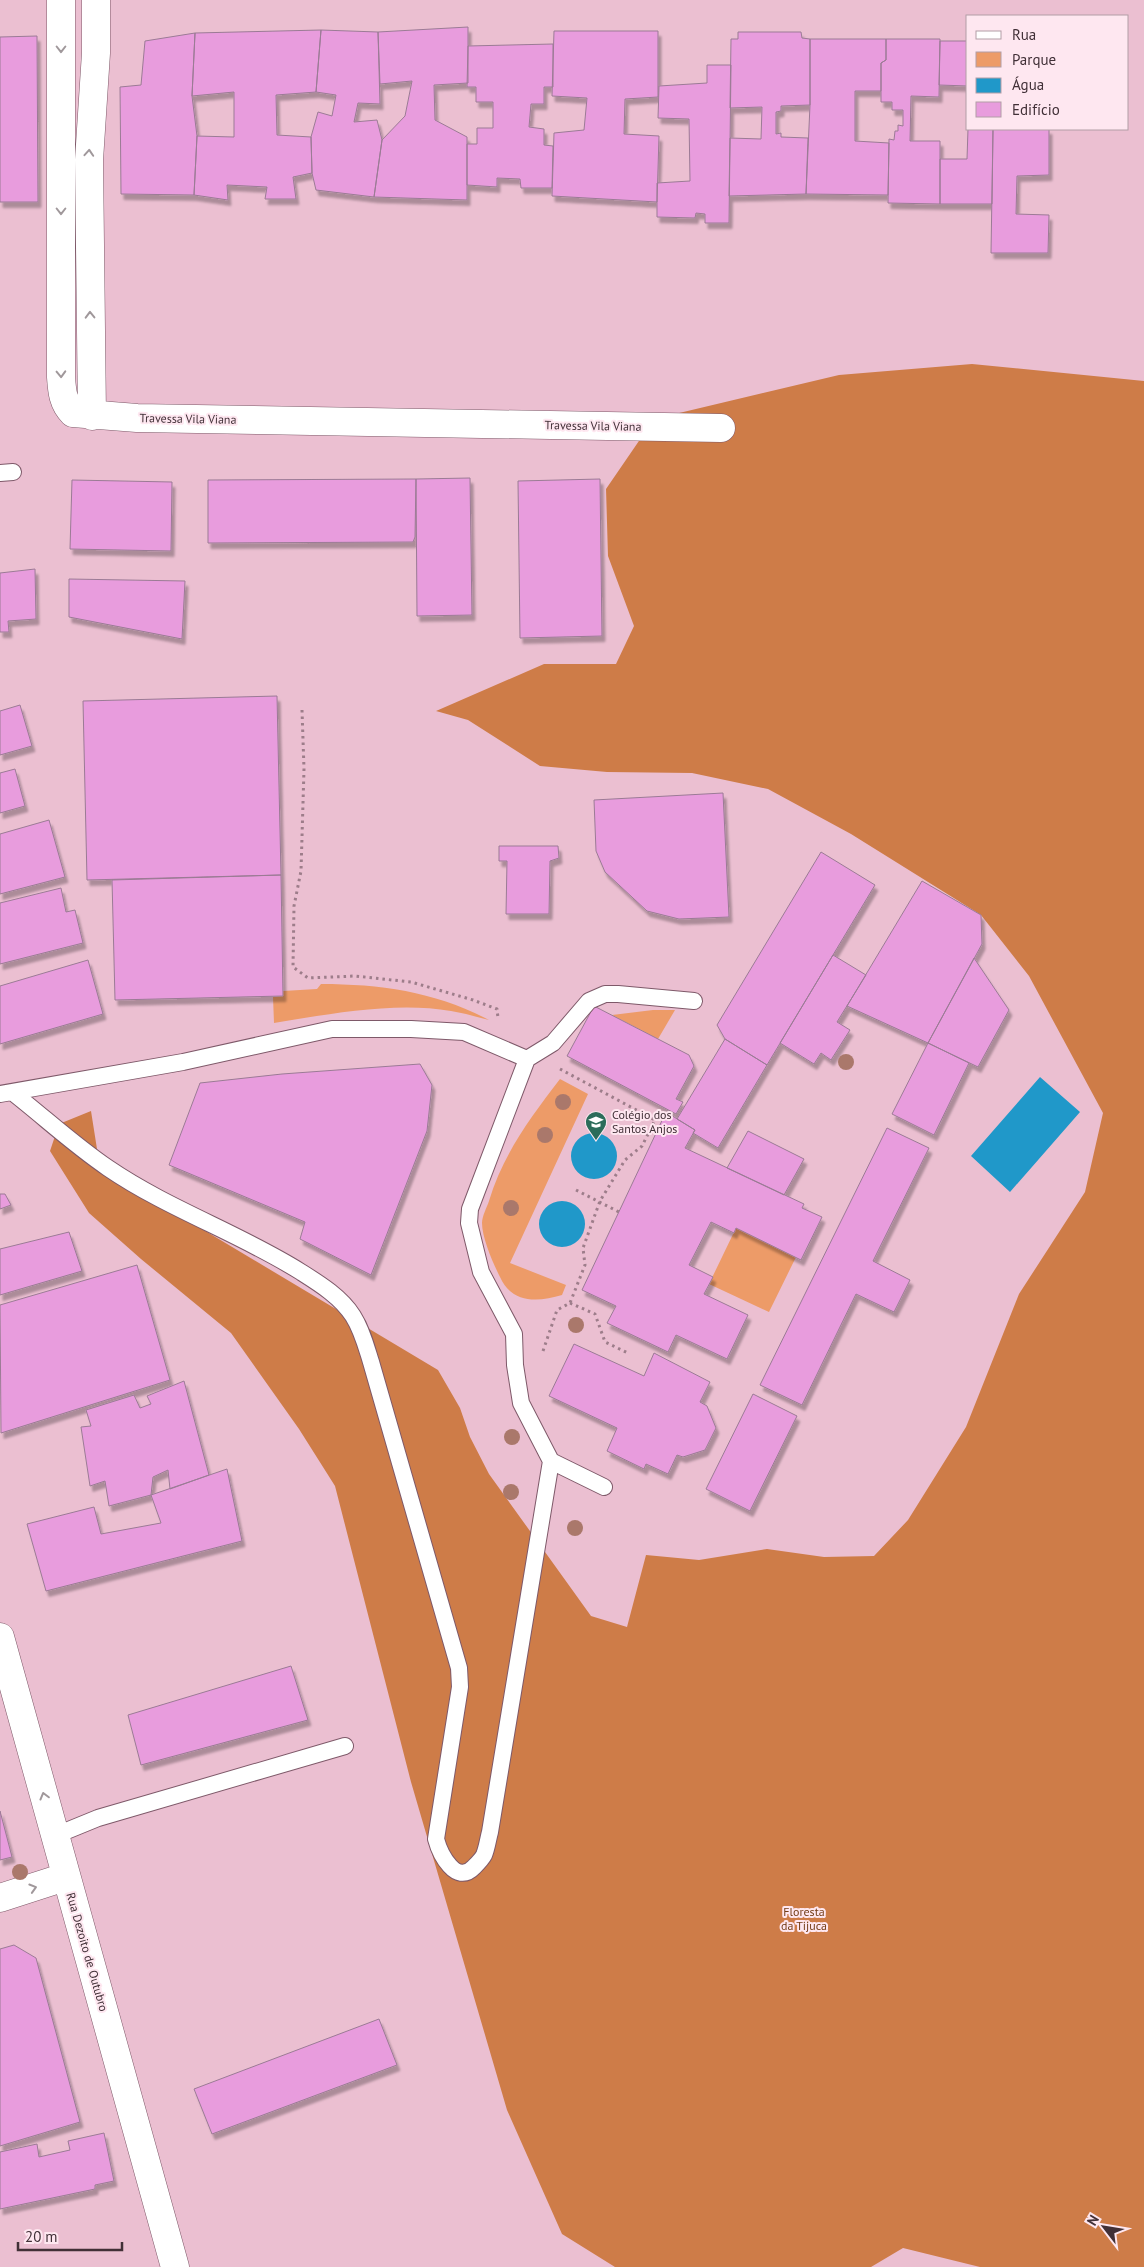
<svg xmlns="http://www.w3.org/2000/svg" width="1144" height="2267" font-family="'PT Sans',sans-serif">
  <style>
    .green { fill: #ed9b68 }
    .forest { fill: #ce7c48 }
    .water { fill: #2098c9 }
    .building { fill: #e89cdd; stroke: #9b7b95; filter: url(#shadow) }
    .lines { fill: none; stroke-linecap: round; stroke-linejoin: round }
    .service-casing { stroke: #7e5969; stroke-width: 18 }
    .minor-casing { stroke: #7e5969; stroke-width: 29 }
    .path { stroke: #9d7d8a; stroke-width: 3; stroke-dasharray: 2.5 4; stroke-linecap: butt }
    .service { stroke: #fff; stroke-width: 16 }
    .minor { stroke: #fff; stroke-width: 28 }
    .tree { fill: #aa786b }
    .oneway { stroke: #a0989b }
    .labels { text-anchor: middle; stroke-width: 4; stroke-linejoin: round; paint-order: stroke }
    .street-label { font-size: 12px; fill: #413037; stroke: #fee7f0 }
    .poi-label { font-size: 12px; fill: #413037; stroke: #fee7f0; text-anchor: start }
    .park-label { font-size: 12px; fill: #743d17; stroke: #fee7f0 }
  </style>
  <defs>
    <filter id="shadow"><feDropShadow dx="3" dy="5.5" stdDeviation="1" flood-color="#0004"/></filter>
  </defs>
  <rect width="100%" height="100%" fill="#ebbfd1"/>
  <path class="green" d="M321,984C381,984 436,992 489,1020C476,1017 464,1013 451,1011C396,1001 329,1014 274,1023L273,997L283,996V991L317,989Z
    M653,1010H675L658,1039L612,1015Z
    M560,1079L588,1094L510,1263L566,1285L562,1295C538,1302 512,1304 500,1277C493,1263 482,1238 482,1223C482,1216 487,1207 489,1201C503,1154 531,1117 560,1079Z
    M736,1228L796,1257L769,1312L709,1284Z"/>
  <path class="forest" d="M972,364L1144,381V2267H980L903,2248L871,2267H615L562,2234L507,2110L411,1782L335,1486L299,1429L231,1333L141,1259L89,1213L50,1151L59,1124L91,1111L100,1168L438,1370L460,1408L470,1437L489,1474L591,1616L627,1627L646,1555L699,1560L767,1549L824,1557L874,1556L908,1520L966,1427L1019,1294L1085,1192L1103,1113L1029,976L981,915L851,834L768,789L692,773L607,772L540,766L468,720L436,711L544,664H616L634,626L608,556L606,489L654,419L839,375Z"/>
  <path class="water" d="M1040,1077L1080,1112L1010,1192L971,1156Z
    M571 1156a23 23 0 1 1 46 0a23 23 0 1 1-46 0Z
    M539 1224a23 23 0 1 1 46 0a23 23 0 1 1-46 0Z"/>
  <path class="building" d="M468,27V83L434,85L435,120L467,137V200L374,197L382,140L405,116L412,81L380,84L378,32Z
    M321,30L316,92L276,95L277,135L311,137L312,173L293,177L296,199H265L267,187L227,185L228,200L194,195L197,136L234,137V92L192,96L195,33Z
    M321,30L378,32L380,104L358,103L354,122L377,120L382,140L374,197L316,190L312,173L311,137L318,112L332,116L336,95L316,92Z
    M554,31H658V97L625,99L624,134L659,136L657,202L552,196L554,133L584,130L587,98L552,96Z
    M738,32H801L802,38L810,39V105L781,106V111L776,112V134L781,133V137L808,138L806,194L729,196L730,138L761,139L762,107L730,108L731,39H738Z
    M195,33L192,96L197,136L194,195L121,194L120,87L141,85L145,41Z
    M37,36L38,202H0V37Z
    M810,39H886V60L881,63V91H855V141L889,143L888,195L806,194L810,105Z
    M886,39H940L939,97L911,96L910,141H940V204L888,203L889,139L894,140L895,131H898V125L903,126V110H892V102H881V63L886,60Z
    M940,41H968V86L939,85Z
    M553,44V87H544V104H531L529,127L544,129V145L553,146L552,188H521L520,179L497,178V187L467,185V144H477V128H493V102H476V87H467L468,46Z
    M707,65H731L729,223H705V214L696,213L695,218L657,217V183L690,181L689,119L658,118L659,86L707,83Z
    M968,129H993L992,204H940V159H967Z
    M993,129H1049V175L1017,176L1016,214L1049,215L1048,253H991Z
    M470,478L472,615L417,616L416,479Z
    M416,479L415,537L413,542L208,543V480Z
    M600,479L602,636L520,638L518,481Z
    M72,480L172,482L171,551L70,549Z
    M35,569L36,619L8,621L9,632H0V573Z
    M69,579L185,581L182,639L69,617Z
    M277,696L281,875L87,880L83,701Z
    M20,705L32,746L0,755V711Z
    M15,769L25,806L0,813V773Z
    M723,793L729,917L679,919L647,911L605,872L596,851L594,800Z
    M49,820L65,877L0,894V834Z
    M499,846H558L559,858L550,861L549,914H506L507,861H499Z
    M821,852L875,885L767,1065L725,1039L717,1025Z
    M281,875L283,996L115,1000L112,880Z
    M922,881L981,915L982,944L928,1043L847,1006Z
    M61,888L66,912L75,910L83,943L0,964V903Z
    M833,955L866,975L837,1022L850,1030L831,1060L821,1053L814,1064L780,1043Z
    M974,958L1009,1010L978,1067L928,1043Z
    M88,960L103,1014L0,1044V986Z
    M594,1006L689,1055L694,1066L676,1099L683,1102L676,1114L567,1056Z
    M725,1039L767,1065L718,1148L693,1133L695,1130L677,1119Z
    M928,1043L969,1063L934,1135L892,1114Z
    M420,1064L432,1085L427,1131L371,1275L300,1239L305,1222L169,1165L200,1083L282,1074Z
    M666,1112L695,1130L685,1148L804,1204L802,1208L822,1217L801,1260L736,1228L734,1233L711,1222L689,1265L713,1277L704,1294L748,1315L727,1359L676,1335L668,1352L607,1323L616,1306L582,1290Z
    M887,1128L929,1148L873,1261L910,1280L894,1312L856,1294L802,1405L760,1385Z
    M748,1131L804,1159L784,1195L727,1168Z
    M0,1194H5L11,1205L0,1209Z
    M69,1232L82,1271L0,1295V1249Z
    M137,1265L170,1380L1,1433L0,1305Z
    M574,1344L644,1376L654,1353L710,1382L700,1402L707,1406L716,1428L705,1450L683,1457L677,1455L668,1474L646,1464L644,1469L607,1451L617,1428L549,1396Z
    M184,1381L209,1475L170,1489L168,1470L153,1477L151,1495L109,1506L105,1481L90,1486L81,1427L91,1426L86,1410L134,1395L140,1408L151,1404L147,1396Z
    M753,1394L797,1416L750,1511L706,1489Z
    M227,1469L242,1541L46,1591L27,1524L94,1507L101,1534L161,1523L151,1495Z
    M291,1666L308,1720L141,1765L128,1715Z
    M0,1811L12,1857L0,1860Z
    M14,1945L36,1958L80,2122L0,2146V1949Z
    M379,2019L397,2065L212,2134L194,2089Z
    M104,2133L114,2181L95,2185V2189L0,2209V2152L37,2144L39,2157L70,2150L68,2141Z"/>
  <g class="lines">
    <g class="service-casing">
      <path id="service" d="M0,473L13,472
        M12,1092C44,1117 74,1145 108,1168C168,1209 239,1233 301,1272C320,1284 341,1297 353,1316C362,1330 366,1346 371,1362L459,1668L460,1687L436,1839C440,1854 456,1886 474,1867C478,1863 482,1859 484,1855C487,1848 488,1839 490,1832L551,1461L521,1403L515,1365L514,1334L481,1272L469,1223L470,1209L527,1059L553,1043L589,1001L605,994H618L694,1001
        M0,1094L183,1062L332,1029H411L464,1032L527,1059
        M551,1461L604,1487
        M54,1836L98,1818L345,1746"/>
    </g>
    <g class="minor-casing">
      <path id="minor" d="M61,0V377C62,392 63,403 73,413L137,418L721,428
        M92,416L89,160L96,53V0
        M0,1637L175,2267
        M0,1898L65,1877"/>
    </g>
    <path class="path" d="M302,710L304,769L301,871L294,906L293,967L308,978L355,976L411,982L473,1000L497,1009L498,1018
      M576,1190L619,1212
      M570,1303L595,1314L605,1342L628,1353
      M543,1351L557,1310L570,1303L585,1265L583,1248L600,1201L625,1160L642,1146L655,1120L560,1069"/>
    <use href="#service" class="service"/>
    <use href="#minor" class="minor"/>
  </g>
  <g class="tree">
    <circle cx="846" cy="1062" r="8"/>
    <circle cx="563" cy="1102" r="8"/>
    <circle cx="545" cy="1135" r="8"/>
    <circle cx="511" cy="1208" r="8"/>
    <circle cx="576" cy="1325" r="8"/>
    <circle cx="512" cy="1437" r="8"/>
    <circle cx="511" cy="1492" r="8"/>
    <circle cx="575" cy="1528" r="8"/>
    <circle cx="20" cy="1872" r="8"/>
  </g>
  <defs><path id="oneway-chevron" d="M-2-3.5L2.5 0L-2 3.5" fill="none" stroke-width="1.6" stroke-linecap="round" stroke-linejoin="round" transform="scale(1.25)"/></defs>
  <g class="oneway">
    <use href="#oneway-chevron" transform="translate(61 49) rotate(90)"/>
    <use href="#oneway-chevron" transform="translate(89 153) rotate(-86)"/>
    <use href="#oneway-chevron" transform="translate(61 211) rotate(90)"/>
    <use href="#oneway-chevron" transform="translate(90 315) rotate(-91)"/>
    <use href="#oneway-chevron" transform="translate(61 374) rotate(88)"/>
    <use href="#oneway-chevron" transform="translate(44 1796) rotate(-105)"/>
    <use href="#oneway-chevron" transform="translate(33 1888) rotate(-17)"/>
  </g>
  <defs>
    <g id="school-pin" transform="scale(1.125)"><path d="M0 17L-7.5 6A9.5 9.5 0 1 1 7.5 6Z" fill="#2c6c5a" stroke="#fee7f0"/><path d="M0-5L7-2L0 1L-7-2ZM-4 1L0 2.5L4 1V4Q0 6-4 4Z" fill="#fff"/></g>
  </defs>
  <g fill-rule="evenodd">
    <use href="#school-pin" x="596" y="1122"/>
  </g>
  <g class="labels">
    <g class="street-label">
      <text transform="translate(188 419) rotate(1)" y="4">Travessa Vila Viana</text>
      <text transform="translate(593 426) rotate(1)" y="4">Travessa Vila Viana</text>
      <text transform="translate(87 1952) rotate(74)" y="4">Rua Dezoito de Outubro</text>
    </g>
    <g class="poi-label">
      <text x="612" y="1119">Colégio dos<tspan x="612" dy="14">Santos Anjos</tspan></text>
    </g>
    <g class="park-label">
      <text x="804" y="1916">Floresta<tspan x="804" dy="14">da Tijuca</tspan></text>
    </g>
  </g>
  <rect x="966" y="15" width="162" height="115" fill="#fee7f0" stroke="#b29ea6"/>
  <rect x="976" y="31" width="25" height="8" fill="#ffffff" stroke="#b29ea6"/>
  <text x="1012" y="40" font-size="15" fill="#413037">Rua</text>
  <rect x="976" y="52" width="25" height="15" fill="#ed9b68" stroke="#b29ea6"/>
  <text x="1012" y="65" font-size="15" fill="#413037">Parque</text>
  <rect x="976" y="78" width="25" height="15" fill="#2098c9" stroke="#b29ea6"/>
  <text x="1012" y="90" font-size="15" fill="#413037">Água</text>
  <rect x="976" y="102" width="25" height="15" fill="#e89cdd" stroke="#b29ea6"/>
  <text x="1012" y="115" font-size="15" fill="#413037">Edifício</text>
  <g transform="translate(1104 2227) rotate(301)" stroke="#fee7f0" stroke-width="4" paint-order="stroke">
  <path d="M0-4L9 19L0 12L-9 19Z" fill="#413037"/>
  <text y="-8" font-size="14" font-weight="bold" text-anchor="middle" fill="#413037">N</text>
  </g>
  <path d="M18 2242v8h104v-8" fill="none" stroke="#413037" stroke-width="2.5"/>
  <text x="25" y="2242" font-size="15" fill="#413037" stroke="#fee7f0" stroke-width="4" paint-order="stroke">20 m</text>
</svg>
